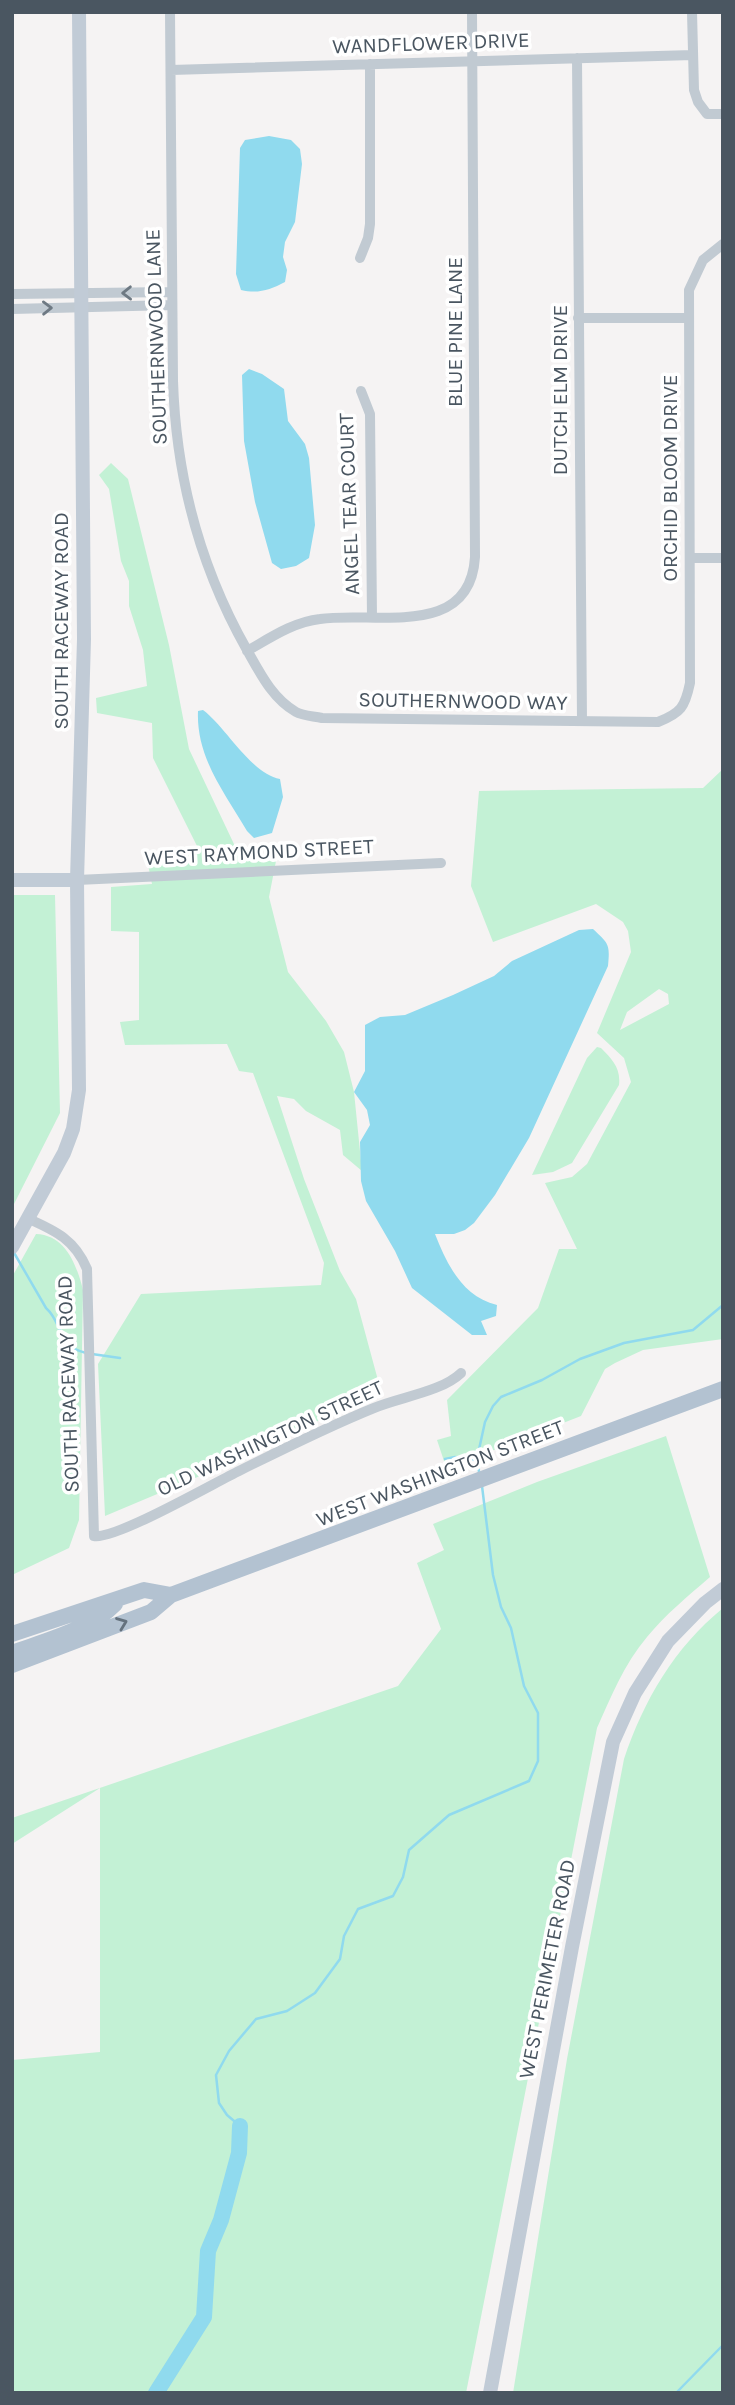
<svg xmlns="http://www.w3.org/2000/svg" width="735" height="2405" font-family="Karla,sans-serif">
  <style>
    .green { fill: #c3f1d5; fill-rule: evenodd }
    .water { fill: #90daee }
    .lines { fill: none; stroke-linecap: round; stroke-linejoin: round }
    .stream { stroke: #90daee; stroke-width: 2.5 }
    .river { stroke: #90daee; stroke-width: 16 }
    .street { stroke: #c1cad2; stroke-width: 10 }
    .secondary { stroke: #c1cbd6; stroke-width: 14 }
    .primary { stroke: #b3c2d1; stroke-width: 16 }
    .oneway { stroke: #6e7983 }
    .oneway2 { stroke: #64717d }
    .labels { text-anchor: middle; stroke-width: 7; stroke-linejoin: round; paint-order: stroke }
    .street-label { font-size: 21px; fill: #4a5661; stroke: #fff }
  </style>
  <rect width="100%" height="100%" fill="#f5f3f3"/>
  <path class="green" d="M111,463L128,479L169,645L189,749L242,861H276L269,897L288,972L326,1021L344,1052L354,1092L362,1171L343,1155L340,1130L306,1111L294,1099L277,1096L304,1179L340,1271L356,1299L382,1395L283,1435L219,1468L105,1516L98,1364L141,1294L321,1285L324,1263L253,1073L239,1071L227,1044L125,1045L120,1022L139,1020V932L111,931V887L152,884L146,855L199,850L153,758L152,723L97,713L96,698L147,686L143,650L129,606V581L121,561L109,489L99,475Z
    M723,769V1339L643,1350L615,1363L605,1369L581,1416L463,1462L458,1460L445,1464L437,1440L451,1436L447,1400L538,1308L559,1249H577L545,1183L572,1177L587,1164L631,1082L624,1058L597,1033L631,952L628,931L623,922L596,904L493,942L471,886L479,791L703,788ZM659,989L668,994L669,1004L620,1030L627,1012Z
    M12,895H55L60,1113L12,1208Z
    M597,1047L601,1048C612,1059 621,1068 619,1085L572,1163L553,1172L532,1175L587,1058Z
    M36,1234C66,1235 77,1266 83,1290L79,1520L69,1548L12,1575V1277Z
    M666,1436L710,1577C688,1596 665,1615 647,1637C624,1664 611,1697 597,1728L466,2393H12V2060L100,2052V1788L12,1844V1818L398,1686L441,1629L417,1563L444,1550L433,1524L537,1482Z
    M723,1608V2393H513L567,2059L624,1759C644,1700 674,1648 723,1608Z"/>
  <path class="water" d="M269,136L291,140L300,149L302,164L295,222L285,242L283,257L287,270L285,282C270,290 258,294 241,290L236,274L240,148L245,140Z
    M249,369L262,374L284,389L288,421L305,444L309,458L315,525L309,558L296,566L281,569L272,563L255,502L244,441L242,375Z
    M203,710C226,727 251,774 280,779L283,797L272,833L254,838L247,831C225,793 196,758 198,711Z
    M593,929C609,944 610,944 608,966L529,1138L495,1195L474,1223L465,1230L454,1234H435C447,1265 463,1297 497,1305L496,1316L481,1321L487,1335H472L412,1288L395,1251L366,1201L361,1181L360,1142L370,1125L367,1110L354,1092L365,1071V1025L380,1017L405,1015L453,995L494,976L512,961L579,930Z"/>
  <g class="lines">
    <path class="stream" d="M13,1251L46,1308C64,1324 56,1346 86,1353
      M92,1354L120,1358
      M445,1459L455,1457L476,1460
      M479,1473L478,1454L485,1422L493,1406L501,1397L542,1380L580,1359L624,1343L693,1330L723,1305
      M240,2126L227,2115L219,2103L216,2075L229,2051L256,2019L287,2011L315,1993L340,1959L344,1936L358,1909L393,1896L403,1877L409,1850L449,1815L529,1781L538,1761V1713L524,1686L511,1628L501,1607L493,1575L482,1486
      M676,2393L723,2345"/>
    <path class="river" d="M156,2393L204,2317L208,2251L221,2220L239,2153L240,2126"/>
    <path class="street" d="M170,12L173,381C176,476 200,567 247,650C260,673 272,698 296,712C303,716 313,716 322,718L658,722C681,713 685,707 690,683L689,290L703,260L723,244
      M692,12L694,90L698,102L707,114H723
      M577,58L582,721
      M171,70L693,55
      M360,258L368,238L370,224V64
      M12,294L172,292
      M12,309L172,305
      M578,318H689
      M361,391L370,414L372,617
      M690,558H723
      M247,651C270,638 293,622 320,619C375,611 470,640 475,557L472,12
      M77,880L441,863
      M29,1219C56,1231 75,1240 87,1269L94,1536C115,1540 214,1483 239,1471C283,1449 327,1427 374,1408C400,1397 441,1392 461,1373"/>
    <path class="secondary" d="M12,880H77
      M12,1247L64,1153L73,1129L79,1090L77,880L84,639L79,12
      M490,2393L572,1947L613,1742L635,1693L668,1641L705,1603L723,1589"/>
    <path class="primary" d="M12,1634L144,1590L171,1595
      M12,1653C45,1641 91,1629 115,1604
      M12,1665L151,1612L171,1595L723,1389"/>
  </g>
  <defs><path id="oneway-chevron" d="M-2-3.5L2.5 0L-2 3.5" fill="none" stroke-width="1.6" stroke-linecap="round" stroke-linejoin="round" transform="scale(1.75)"/></defs>
  <g class="oneway">
    <use href="#oneway-chevron" transform="translate(127 293) rotate(179)"/>
    <use href="#oneway-chevron" transform="translate(47 308) rotate(-1)"/>
  </g>
  <use class="oneway2" href="#oneway-chevron" transform="translate(122 1623) rotate(-21)"/>
  <g class="labels">
    <g class="street-label">
      <text transform="translate(431 43) rotate(-2)" y="7">WANDFLOWER DRIVE</text>
      <text transform="translate(455 332) rotate(-90)" y="7">BLUE PINE LANE</text>
      <text transform="translate(156 337) rotate(-92)" y="7">SOUTHERNWOOD LANE</text>
      <text transform="translate(560 390) rotate(-90)" y="7">DUTCH ELM DRIVE</text>
      <text transform="translate(670 478) rotate(-90)" y="7">ORCHID BLOOM DRIVE</text>
      <text transform="translate(349 504) rotate(-92)" y="7">ANGEL TEAR COURT</text>
      <text transform="translate(61 621) rotate(-90)" y="7">SOUTH RACEWAY ROAD</text>
      <text transform="translate(463 701) rotate(1)" y="7">SOUTHERNWOOD WAY</text>
      <text transform="translate(259 852) rotate(-3)" y="7">WEST RAYMOND STREET</text>
      <text transform="translate(68 1384) rotate(-92)" y="7">SOUTH RACEWAY ROAD</text>
      <text transform="translate(270 1438) rotate(-25)" y="7">OLD WASHINGTON STREET</text>
      <text transform="translate(440 1473) rotate(-21)" y="7">WEST WASHINGTON STREET</text>
      <text transform="translate(547 1969) rotate(-79)" y="7">WEST PERIMETER ROAD</text>
    </g>
  </g>
  <rect width="735" height="2405" fill="none" stroke="#4a5661" stroke-width="28"/>
</svg>
